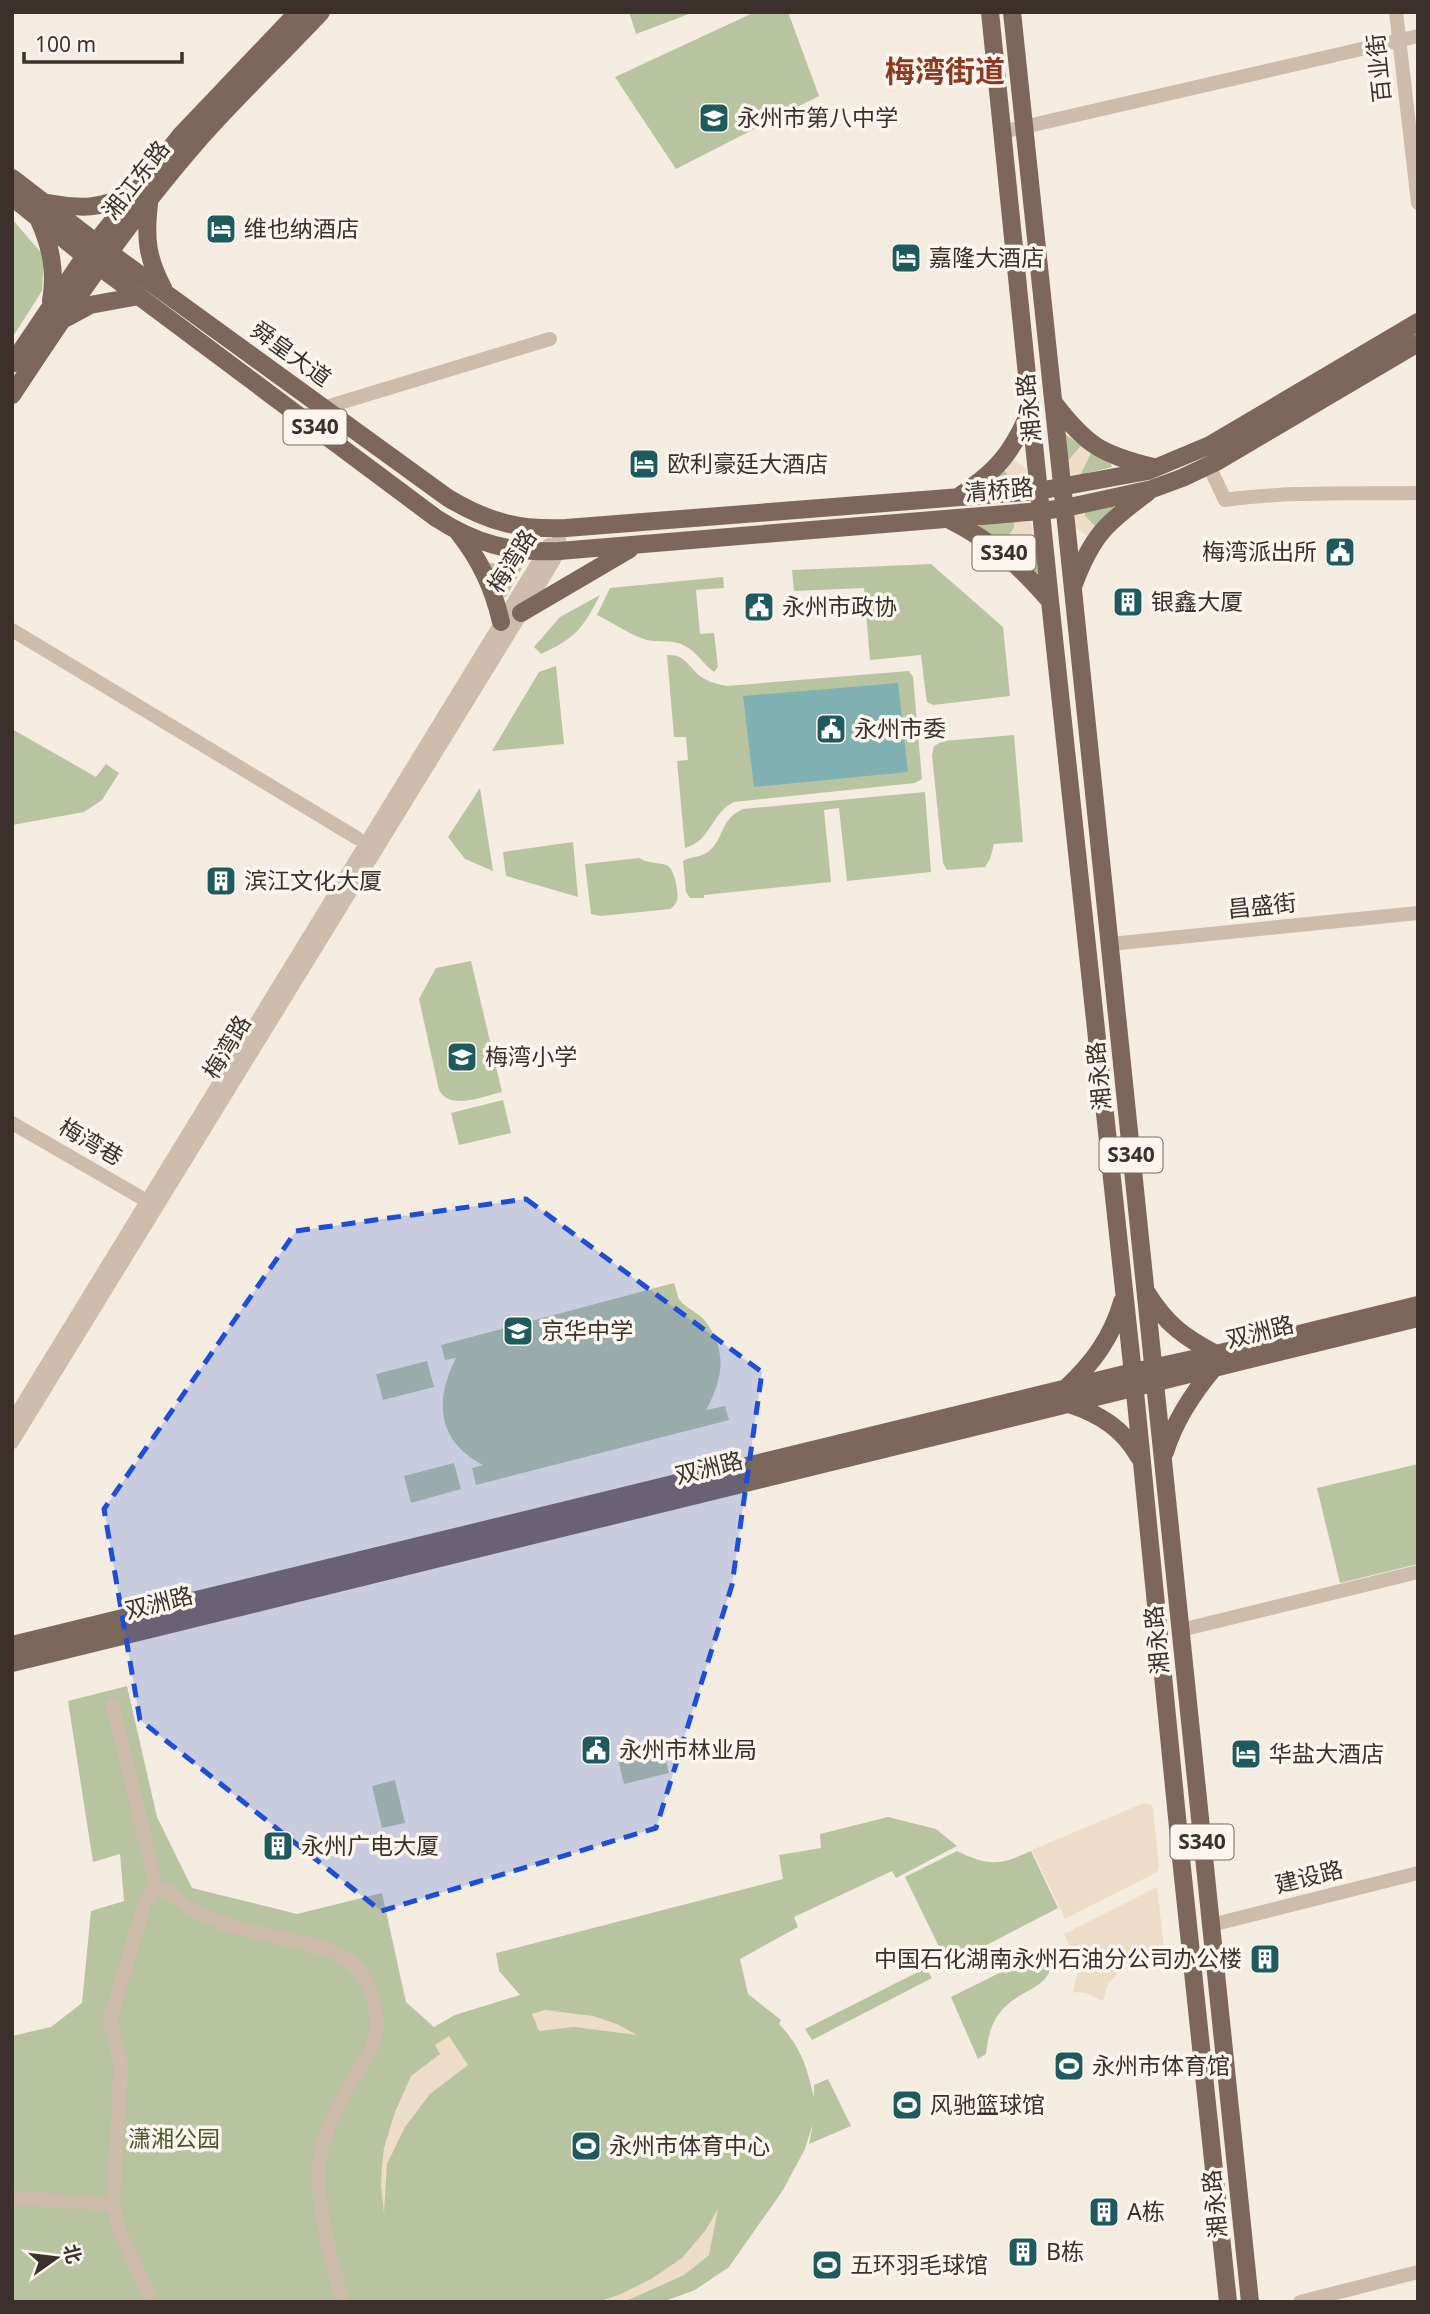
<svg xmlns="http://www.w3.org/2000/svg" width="1430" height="2314" font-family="'Noto Sans','Noto Sans SC',sans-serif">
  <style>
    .green { fill: #b8c4a0 }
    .plaza { fill: #ecdcc8 }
    .water { fill: #7fb0b2 }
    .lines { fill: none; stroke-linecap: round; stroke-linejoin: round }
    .minor { stroke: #cdbbac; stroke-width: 14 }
    .major { stroke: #7d675c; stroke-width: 18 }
    .marked { fill: #1d4ed8; fill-opacity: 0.2; stroke: #1d4ed8; stroke-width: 5; stroke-dasharray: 14 9; stroke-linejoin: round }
    .labels { text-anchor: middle; stroke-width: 7; stroke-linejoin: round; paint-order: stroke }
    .shield { fill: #fbf5ee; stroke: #756b66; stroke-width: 2 }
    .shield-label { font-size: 21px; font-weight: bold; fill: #3b302b }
    .street-label { font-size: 23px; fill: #3b302b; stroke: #fbf5ee }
    .poi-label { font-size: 23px; fill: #3b302b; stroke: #fbf5ee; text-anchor: start }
    .park-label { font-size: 23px; fill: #4a5a2e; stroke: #fbf5ee }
    .district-label { font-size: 30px; font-weight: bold; fill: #8c3b22; stroke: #fbf5ee }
  </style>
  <rect width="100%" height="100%" fill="#f4ebe1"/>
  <path class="green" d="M629,12H694L636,34Z
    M755,12H788L819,96L676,169L615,77Z
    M12,219L44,256L42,291L12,338Z
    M1063,432L1081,446L1067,462Z
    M1091,453L1111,464L1112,467L1080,475Z
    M1001,466L1013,481V484L988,486Z
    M1112,506L1115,508L1096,527L1085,516V512Z
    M1014,522V528L1003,545L978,527L981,524Z
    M1034,535L1039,577L1012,553L1029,536Z
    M485,562L522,568L506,597H504Z
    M931,564L1003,627L1010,696L933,705L927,702L926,696L921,655L870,660L864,588L794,591L792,570Z
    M723,577L724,588L696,590L700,634L714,633L718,667L714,672C703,664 697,652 685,646C673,639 660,643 647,640C632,636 612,622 597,615L610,588Z
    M600,595C583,628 576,638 541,654L534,647L560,617Z
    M667,655C685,654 688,666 700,676C708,682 717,684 727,686L909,671L913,677L922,779L915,783L734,802C710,814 712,840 685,848L677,761L688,760L686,737H674Z
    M556,666L564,744L492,751L539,672Z
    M12,729L96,777L106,764L119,773L102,800L84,812L12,825Z
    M1014,735L1023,842L994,844L990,859L985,867L947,870L943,863L932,755L934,746L943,741Z
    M480,788L493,871L465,859L448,837Z
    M925,792L931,872L847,881L839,808L824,810L831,882L704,895V898H690L686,892L683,861C691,856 701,858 709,851C725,838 719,820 743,809Z
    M573,842L578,897L506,876L503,852Z
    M639,858C650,864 656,862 666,865C675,868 679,893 677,901C675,905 673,907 670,909L601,916L591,914L585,864Z
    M471,961L502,1092C483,1096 450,1111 439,1090L419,999L436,968Z
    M503,1100L511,1133L459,1145L451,1113Z
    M674,1283C676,1288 677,1295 679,1299C685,1308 698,1312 705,1321C728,1351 723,1379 706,1410L725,1406L729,1420L476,1485L472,1468L483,1465C437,1441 434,1401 456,1358L445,1360L441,1345Z
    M427,1361L434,1387L383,1400L376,1374Z
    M454,1463L461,1489L411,1503L404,1476Z
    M1418,1464V1564L1340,1583L1317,1488Z
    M127,1686L157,1817L192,1888L297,1914L382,1893L406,2002L434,2027L455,2015L520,1995L499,1971L496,1953L783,1879L779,1855L821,1848L820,1834L888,1817L936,1829L957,1846L896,1878L892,1871L794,1917L798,1927L740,1959L748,1994L781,2020L779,2024C801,2047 807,2067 814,2098V2085L828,2079L851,2126L809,2144L813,2123L805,2149L783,2190L729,2267L695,2290L662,2302H12V2036L51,2027L82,2003L91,1911L124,1901L120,1854L93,1862L68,1701Z
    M663,1748L669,1773L624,1784L618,1759Z
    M395,1780L405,1823L382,1828L372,1786Z
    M957,1851C988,1866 999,1866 1031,1851L1058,1908L948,1965L905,1877Z
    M1050,1948C1059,1988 1026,1985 1004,2008C991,2021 988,2037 986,2054L978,2059L951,1997Z
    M926,1968L932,1978L812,2040L805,2029Z"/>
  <path class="plaza" d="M1081,446L1091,453L1080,475L1068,477L1067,462Z
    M1008,457L1026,468L1027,482L1013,484V481L1001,466Z
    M1085,512V516L1096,527L1089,537L1074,527L1070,515Z
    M1031,521L1034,535L1029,536L1012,553L1003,545L1014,528V522Z
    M1144,1803L1151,1805L1153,1809L1159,1867L1157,1872L1065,1919L1032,1850Z
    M1157,1887L1164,1948L1121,1971L1108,1983L1103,2001L1086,1993L1073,1992L1079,1966L1064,1934Z
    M545,2010L593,2016L617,2024L637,2035L575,2027L539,2031L532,2014Z
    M449,2036L468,2065L430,2094L405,2127L387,2164L384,2213L381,2186L382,2166L384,2148L395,2112L411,2076L440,2054L435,2045Z
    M718,2209L709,2255L684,2275L633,2298L620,2302H598L621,2294L651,2279L682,2258L705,2231Z"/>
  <path class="water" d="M898,683L908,772L754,787L743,696Z"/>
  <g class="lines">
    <path class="minor" d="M1396,12L1418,203
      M1002,132L1418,36
      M323,408L550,339
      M1209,466L1225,500C1290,491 1352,494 1418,493
      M12,630L357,838
      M1110,944L1418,913
      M12,1123L147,1201
      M12,1422L549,545
      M12,1442L546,573L559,551V529
      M1181,1630L1418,1572
      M113,1705L156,1886C174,1892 184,1908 202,1915C241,1932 286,1938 328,1949C338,1954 347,1959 355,1966C374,1986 382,2022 372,2047C368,2057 362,2066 356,2075C340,2102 325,2127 320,2158C314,2205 332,2256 342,2302
      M1211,1925L1418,1873
      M12,2198L113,2204L119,2230L152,2302
      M113,2204L121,2065L110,2020L145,1902L156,1886
      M1300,2302L1418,2272"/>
    <path class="major" d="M990,12L1050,601L1136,1402L1182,1868L1228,2302
      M1012,12L1066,522L1250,2302
      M12,178L95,242L448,498C488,522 519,530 566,528L1038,491L1148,471L1210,445L1418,322
      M12,197L85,256L436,518C476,544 511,553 559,551L1041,511L1065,508L1152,489L1182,478L1218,461L1418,343
      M48,203C83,209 98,209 132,194
      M149,204C145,239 147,257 163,288
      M39,220C51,247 56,271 51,301
      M66,318L90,305L139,296
      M12,364L85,256L180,136L298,12
      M12,395C68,310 128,221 195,144C235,98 280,56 321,12
      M1054,403C1087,446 1101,454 1153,467
      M958,497C995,472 1011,455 1029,413
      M948,519C993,542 1017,563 1050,601
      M458,532C480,560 493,587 501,622
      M1074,584C1092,536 1106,523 1147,493
      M521,613L630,549
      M1147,1293C1166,1324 1184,1337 1216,1354
      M1066,1388C1093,1363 1112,1337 1122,1302
      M1069,1404C1099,1414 1123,1428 1139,1457
      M1165,1452C1175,1420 1192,1394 1214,1368
      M12,1645L1133,1372L1216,1354L1418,1305
      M12,1663L1418,1318"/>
  </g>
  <path class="marked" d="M526,1199L762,1372L732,1585L656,1828L381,1911L140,1720L104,1509L296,1231Z"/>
  <defs>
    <g id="school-square" transform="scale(1.575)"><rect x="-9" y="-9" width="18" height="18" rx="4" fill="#1f5a5e" stroke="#fbf5ee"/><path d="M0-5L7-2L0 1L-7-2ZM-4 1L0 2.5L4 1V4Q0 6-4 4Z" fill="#fff"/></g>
    <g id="hotel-square" transform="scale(1.575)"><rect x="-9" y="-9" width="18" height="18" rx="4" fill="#1f5a5e" stroke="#fbf5ee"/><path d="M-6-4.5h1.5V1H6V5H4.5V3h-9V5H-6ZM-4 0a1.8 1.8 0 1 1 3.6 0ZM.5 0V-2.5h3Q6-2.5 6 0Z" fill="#fff"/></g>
    <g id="civic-square" transform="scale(1.575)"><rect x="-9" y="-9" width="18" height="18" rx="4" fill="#1f5a5e" stroke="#fbf5ee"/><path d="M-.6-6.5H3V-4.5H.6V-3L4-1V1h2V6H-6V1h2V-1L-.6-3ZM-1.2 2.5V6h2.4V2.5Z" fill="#fff"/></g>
    <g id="building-square" transform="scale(1.575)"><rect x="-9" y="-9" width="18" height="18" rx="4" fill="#1f5a5e" stroke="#fbf5ee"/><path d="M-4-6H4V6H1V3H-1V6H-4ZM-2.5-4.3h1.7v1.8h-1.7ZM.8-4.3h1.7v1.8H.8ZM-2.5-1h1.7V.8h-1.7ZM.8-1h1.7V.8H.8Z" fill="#fff"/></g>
    <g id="stadium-square" transform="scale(1.575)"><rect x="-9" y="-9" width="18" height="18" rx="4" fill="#1f5a5e" stroke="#fbf5ee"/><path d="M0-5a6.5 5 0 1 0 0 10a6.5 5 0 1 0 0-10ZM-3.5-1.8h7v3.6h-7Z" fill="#fff"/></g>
  </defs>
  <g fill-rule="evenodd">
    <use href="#school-square" x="714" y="118"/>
    <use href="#hotel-square" x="221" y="229"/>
    <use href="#hotel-square" x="906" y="258"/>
    <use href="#hotel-square" x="644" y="464"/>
    <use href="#civic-square" x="1340" y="552"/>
    <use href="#building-square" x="1128" y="602"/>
    <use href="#civic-square" x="759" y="607"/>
    <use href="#civic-square" x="831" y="729"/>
    <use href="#building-square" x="221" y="881"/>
    <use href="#school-square" x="462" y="1057"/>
    <use href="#school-square" x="518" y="1331"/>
    <use href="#civic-square" x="596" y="1750"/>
    <use href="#hotel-square" x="1246" y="1754"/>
    <use href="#building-square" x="278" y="1846"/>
    <use href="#building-square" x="1265" y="1959"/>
    <use href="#stadium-square" x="1069" y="2066"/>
    <use href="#stadium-square" x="907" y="2105"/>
    <use href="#stadium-square" x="586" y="2146"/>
    <use href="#building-square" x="1104" y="2212"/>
    <use href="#building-square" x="1023" y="2252"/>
    <use href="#stadium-square" x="827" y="2265"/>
  </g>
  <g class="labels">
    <g class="shield">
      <rect x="283.5" y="409.5" width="63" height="35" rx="5"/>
      <rect x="972.5" y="535.5" width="63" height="35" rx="5"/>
      <rect x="1099.5" y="1137.5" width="63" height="35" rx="5"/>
      <rect x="1170.5" y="1824.5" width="63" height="35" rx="5"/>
    </g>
    <g class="shield-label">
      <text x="315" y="434">S340</text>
      <text x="1004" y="560">S340</text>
      <text x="1131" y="1162">S340</text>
      <text x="1202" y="1849">S340</text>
    </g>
    <g class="street-label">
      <text transform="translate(1379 68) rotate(-96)" y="8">百业街</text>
      <text transform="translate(136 180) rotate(-52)" y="8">湘江东路</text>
      <text transform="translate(291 354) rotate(36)" y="8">舜皇大道</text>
      <text transform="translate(1029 408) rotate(-96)" y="8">湘永路</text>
      <text transform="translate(999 490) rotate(-5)" y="8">清桥路</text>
      <text transform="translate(512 561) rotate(-58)" y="8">梅湾路</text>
      <text transform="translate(1262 906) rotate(-6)" y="8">昌盛街</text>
      <text transform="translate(227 1047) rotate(-59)" y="8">梅湾路</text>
      <text transform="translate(1099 1076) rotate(-96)" y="8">湘永路</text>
      <text transform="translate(91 1142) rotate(30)" y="8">梅湾巷</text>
      <text transform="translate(1260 1332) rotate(-14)" y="8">双洲路</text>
      <text transform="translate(709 1468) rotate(-14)" y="8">双洲路</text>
      <text transform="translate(159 1603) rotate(-14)" y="8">双洲路</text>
      <text transform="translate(1157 1640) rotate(-96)" y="8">湘永路</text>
      <text transform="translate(1309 1877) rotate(-14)" y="8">建设路</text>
      <text transform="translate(1215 2204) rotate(-96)" y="8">湘永路</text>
    </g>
    <g class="poi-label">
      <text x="737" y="126">永州市第八中学</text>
      <text x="244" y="237">维也纳酒店</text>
      <text x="929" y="266">嘉隆大酒店</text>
      <text x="667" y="472">欧利豪廷大酒店</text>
      <text x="1317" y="560" text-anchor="end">梅湾派出所</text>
      <text x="1151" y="610">银鑫大厦</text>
      <text x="782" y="615">永州市政协</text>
      <text x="854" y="737">永州市委</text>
      <text x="244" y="889">滨江文化大厦</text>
      <text x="485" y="1065">梅湾小学</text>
      <text x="541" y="1339">京华中学</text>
      <text x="619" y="1758">永州市林业局</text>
      <text x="1269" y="1762">华盐大酒店</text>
      <text x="301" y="1854">永州广电大厦</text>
      <text x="1242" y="1967" text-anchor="end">中国石化湖南永州石油分公司办公楼</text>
      <text x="1092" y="2074">永州市体育馆</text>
      <text x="930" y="2113">风驰篮球馆</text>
      <text x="609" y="2154">永州市体育中心</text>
      <text x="1127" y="2220">A栋</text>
      <text x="1046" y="2260">B栋</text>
      <text x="850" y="2273">五环羽毛球馆</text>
    </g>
    <g class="park-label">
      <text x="174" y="2147">潇湘公园</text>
    </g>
    <g class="district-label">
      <text x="945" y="82">梅湾街道</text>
    </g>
  </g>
  <rect width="1430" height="2314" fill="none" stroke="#3b302b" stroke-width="28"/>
  <g transform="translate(56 2258) rotate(76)" stroke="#fbf5ee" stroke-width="5" paint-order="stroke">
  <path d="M0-5L12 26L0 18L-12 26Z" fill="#3b302b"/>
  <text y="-10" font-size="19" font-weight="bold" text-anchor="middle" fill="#3b302b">北</text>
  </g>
  <path d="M24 52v10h158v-10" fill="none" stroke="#3b302b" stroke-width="3.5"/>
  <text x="35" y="52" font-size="21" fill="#3b302b" stroke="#fbf5ee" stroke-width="5" paint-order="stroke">100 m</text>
</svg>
